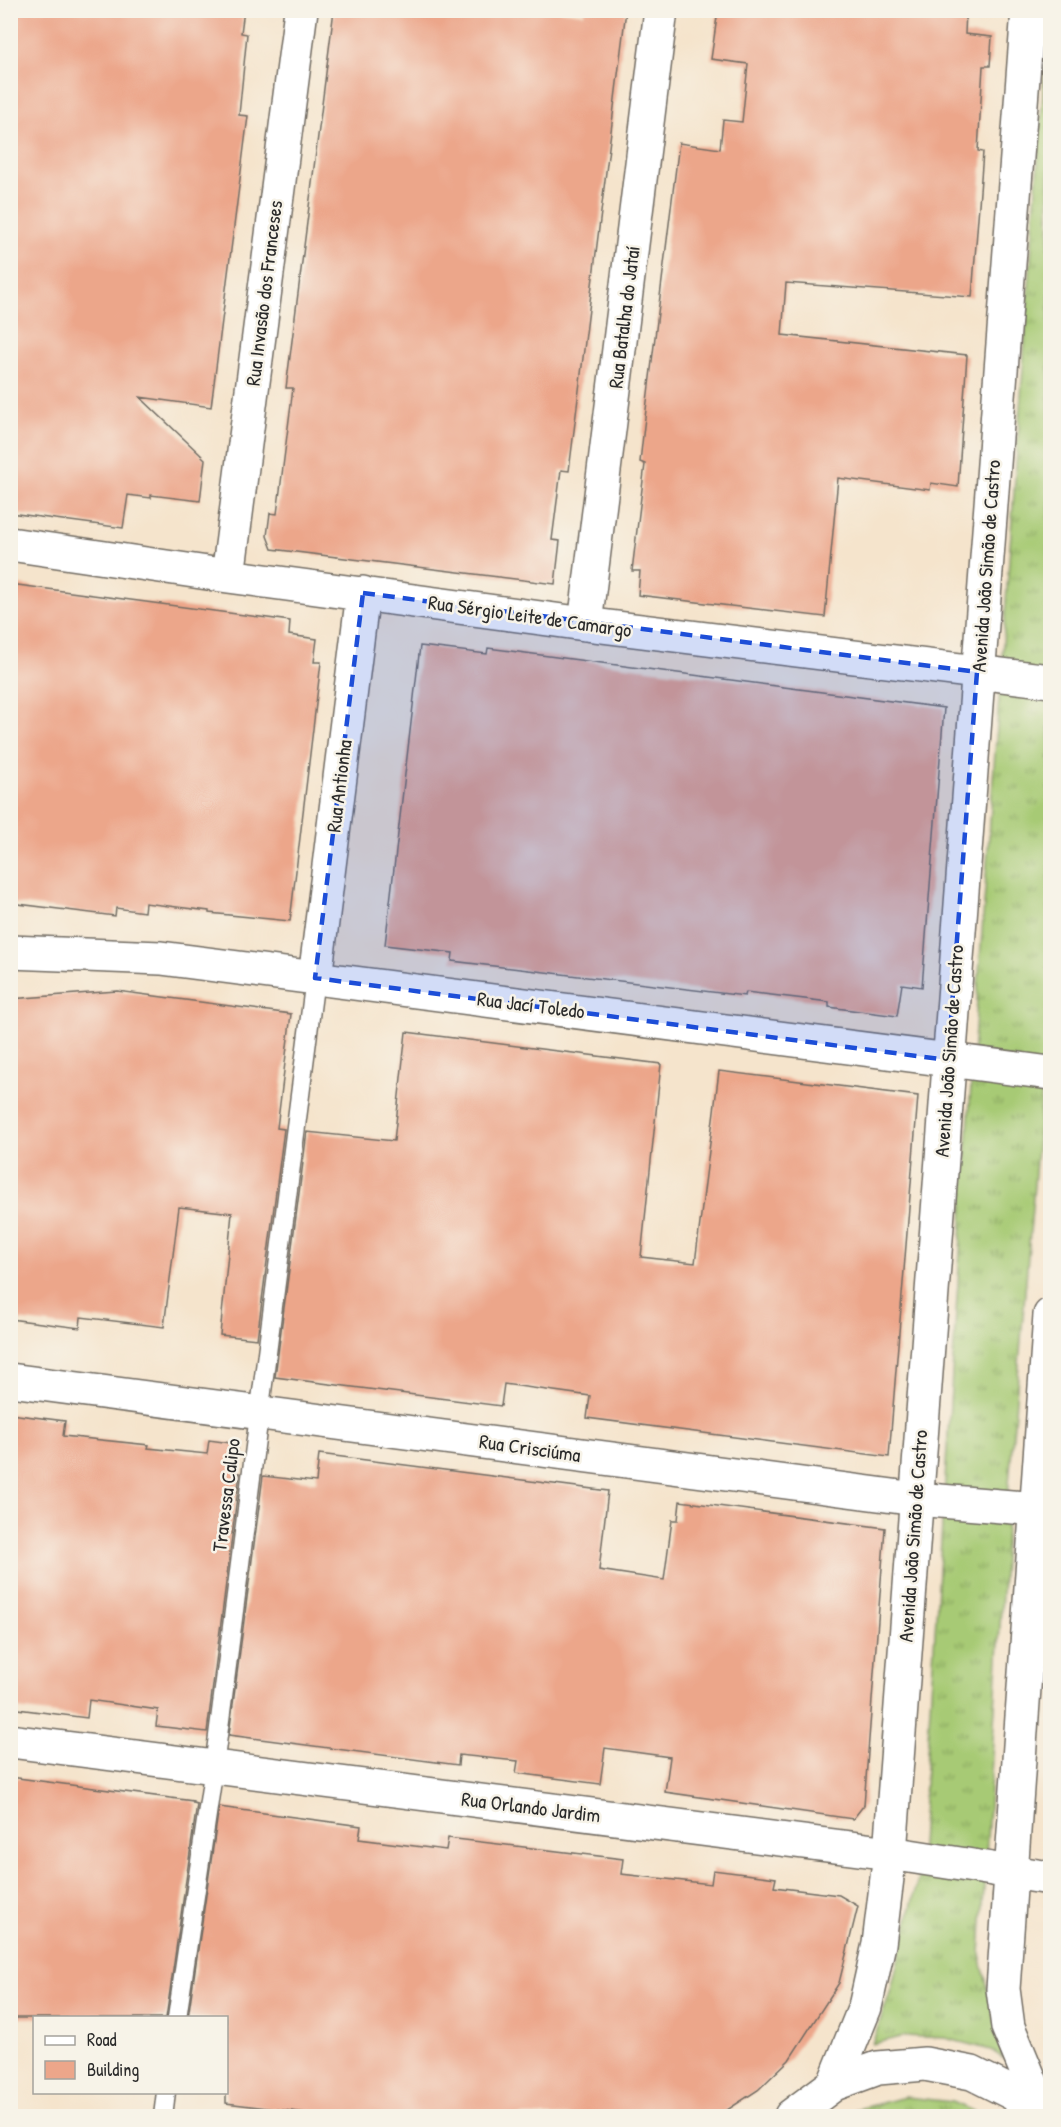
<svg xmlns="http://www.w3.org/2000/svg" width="1061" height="2127" font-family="'Patrick Hand',sans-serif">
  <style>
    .grass { fill: url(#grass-tufts); stroke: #697a50; stroke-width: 1.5 }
    .building { fill: #eca68a }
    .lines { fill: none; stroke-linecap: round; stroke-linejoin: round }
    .service-casing { stroke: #726c63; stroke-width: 21 }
    .minor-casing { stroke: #726c63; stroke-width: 36 }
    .secondary-casing { stroke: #726c63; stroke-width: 36 }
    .service { stroke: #fff; stroke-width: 18 }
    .minor { stroke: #fff; stroke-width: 33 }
    .secondary { stroke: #fff; stroke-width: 33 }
    .marked { fill: #1d4ed8; fill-opacity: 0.2; stroke: #1d4ed8; stroke-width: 4.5; stroke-dasharray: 12 8; stroke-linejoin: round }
    .labels { text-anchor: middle; stroke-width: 5; stroke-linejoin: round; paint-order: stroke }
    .street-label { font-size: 20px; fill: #2b2b2b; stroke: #f7f3e8 }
  </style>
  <defs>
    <pattern id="grass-tufts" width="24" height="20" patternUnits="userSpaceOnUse" patternTransform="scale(1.5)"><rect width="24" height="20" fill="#a7ca74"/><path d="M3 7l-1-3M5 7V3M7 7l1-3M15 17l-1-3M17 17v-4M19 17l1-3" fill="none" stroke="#88a45f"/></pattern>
  </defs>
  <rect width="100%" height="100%" fill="#f7f3e8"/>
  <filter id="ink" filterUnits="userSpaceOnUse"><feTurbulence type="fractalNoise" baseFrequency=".0167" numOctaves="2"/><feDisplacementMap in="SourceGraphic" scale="12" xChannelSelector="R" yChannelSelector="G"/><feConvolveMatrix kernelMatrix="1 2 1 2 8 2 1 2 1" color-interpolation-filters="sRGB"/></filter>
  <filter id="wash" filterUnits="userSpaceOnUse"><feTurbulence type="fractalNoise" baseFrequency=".008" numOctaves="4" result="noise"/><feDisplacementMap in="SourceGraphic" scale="24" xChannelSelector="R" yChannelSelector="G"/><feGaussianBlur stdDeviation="1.35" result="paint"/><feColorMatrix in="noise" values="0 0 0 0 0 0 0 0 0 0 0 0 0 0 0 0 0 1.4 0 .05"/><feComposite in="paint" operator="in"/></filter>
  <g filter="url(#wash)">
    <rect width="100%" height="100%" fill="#f5e4cc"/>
    <path class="grass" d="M1049,11L1050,994L1008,1495L980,1954L1003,2058L991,2050L945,2038L904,2036L872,2044L891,1990L919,1875L973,1055Z
      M905,2097L953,2102L984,2116H846L858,2109Z"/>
    <g id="blocks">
      <path class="building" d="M10,10H244L241,33L247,34L239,115L248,116L211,407L140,397L205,459L200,501L151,495V498L128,495L123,528L10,513Z
        M334,10H555L584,14V10H626L569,471L561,470L552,540L560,541L555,584L272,549L267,536L270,513L277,514L293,388H286Z
        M718,10H966L965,34L992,37L990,66H983L978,151L983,152L972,297L786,283L782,335L967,355L958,487L931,483L930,490L838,478L825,617L638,595L640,571H632L645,464L640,462L644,426L679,143L720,149L723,120L742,122L748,64L711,59Z
        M10,584L290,621L289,635L317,639L314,662H321L290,921L209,913V911L145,903L144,912L116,908L115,916L10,903Z
        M420,646L487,654L488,648L944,708L922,987L902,984L897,1016L829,1007V1002L746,992L745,996L452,961L453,953L385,945Z
        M117,991L291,1014L277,1128L284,1129L257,1339L220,1335L232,1213L179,1207L164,1327L81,1317L80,1328L10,1319V999Z
        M406,1032L661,1064L641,1257L695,1263L719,1071L918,1096L889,1457L587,1418L590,1396L504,1384L501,1406L275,1377L307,1132L394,1141Z
        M10,1414L65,1421L63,1436L149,1445L148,1448L207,1454L209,1440L238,1444L235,1473H240L207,1732L156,1726L158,1710L89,1700L87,1718L10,1708Z
        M319,1454L608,1491L599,1570L664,1580L672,1520H678L680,1501L885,1528L864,1805L853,1819L665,1792L670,1757L605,1748L600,1784L516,1773L518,1761L459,1755L458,1765L229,1735L263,1476L316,1482Z
        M10,1777L193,1801V1803L197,1804L166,2018H10Z
        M219,1807L361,1826L359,1839L446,1850L448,1838L623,1859L621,1874L711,1884L713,1870L776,1878L774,1887L839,1895L858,1906L839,1983L789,2060L758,2090L718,2116H331L226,2103V2018H188Z"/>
    </g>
  </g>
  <g filter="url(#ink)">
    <use href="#blocks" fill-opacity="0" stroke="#726c63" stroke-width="1.5"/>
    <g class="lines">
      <g class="service-casing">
        <path id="service" d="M177,2018L214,1767L315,978
          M163,2116L166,2092"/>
      </g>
      <g class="minor-casing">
        <path id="minor" d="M10,544L228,576L585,624L1050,681
          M228,576L301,10
          M585,624L661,10
          M10,952L161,958L1050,1073
          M315,978L363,593
          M10,1380L916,1499L1050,1510
          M10,1741L890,1853L1050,1878"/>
      </g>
      <g class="secondary-casing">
        <path id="secondary" d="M834,2084L865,2007L879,1944L890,1853L1028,10
          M791,2116L834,2084L878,2068L925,2064L972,2073L1014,2094L1038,2116
          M1045,2116L1008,2027L1003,1989L1050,1315"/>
      </g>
      <use href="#service" class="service"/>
      <use href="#minor" class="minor"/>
      <use href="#secondary" class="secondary"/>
    </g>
  </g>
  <path class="marked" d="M363,593L977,672L948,1060L315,978Z"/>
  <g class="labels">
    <g class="street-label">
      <text transform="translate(264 293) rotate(-83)" y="7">Rua Invasão dos Franceses</text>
      <text transform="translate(624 317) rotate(-83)" y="7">Rua Batalha do Jataí</text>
      <text transform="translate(986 566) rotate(-86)" y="7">Avenida João Simão de Castro</text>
      <text transform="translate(530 616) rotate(8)" y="7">Rua Sérgio Leite de Camargo</text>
      <text transform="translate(339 786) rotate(-83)" y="7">Rua Antionha</text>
      <text transform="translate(531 1005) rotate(7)" y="7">Rua Jací Toledo</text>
      <text transform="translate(949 1051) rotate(-86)" y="7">Avenida João Simão de Castro</text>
      <text transform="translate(530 1448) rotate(8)" y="7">Rua Crisciúma</text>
      <text transform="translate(226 1495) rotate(-83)" y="7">Travessa Calipo</text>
      <text transform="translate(913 1536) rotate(-86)" y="7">Avenida João Simão de Castro</text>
      <text transform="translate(531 1807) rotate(7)" y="7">Rua Orlando Jardim</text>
    </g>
  </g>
  <rect width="1061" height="2127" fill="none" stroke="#f7f3e8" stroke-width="36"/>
  <rect x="33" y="2016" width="195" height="78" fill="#f7f3e8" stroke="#a5a39c" stroke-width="1.5"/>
  <rect x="45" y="2036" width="30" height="9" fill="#ffffff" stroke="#a5a39c" stroke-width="1.5"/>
  <text x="87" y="2046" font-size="18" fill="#2b2b2b">Road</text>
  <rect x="45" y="2061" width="30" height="18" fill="#eca68a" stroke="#a5a39c" stroke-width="1.5"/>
  <text x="87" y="2076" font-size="18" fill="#2b2b2b">Building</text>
</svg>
